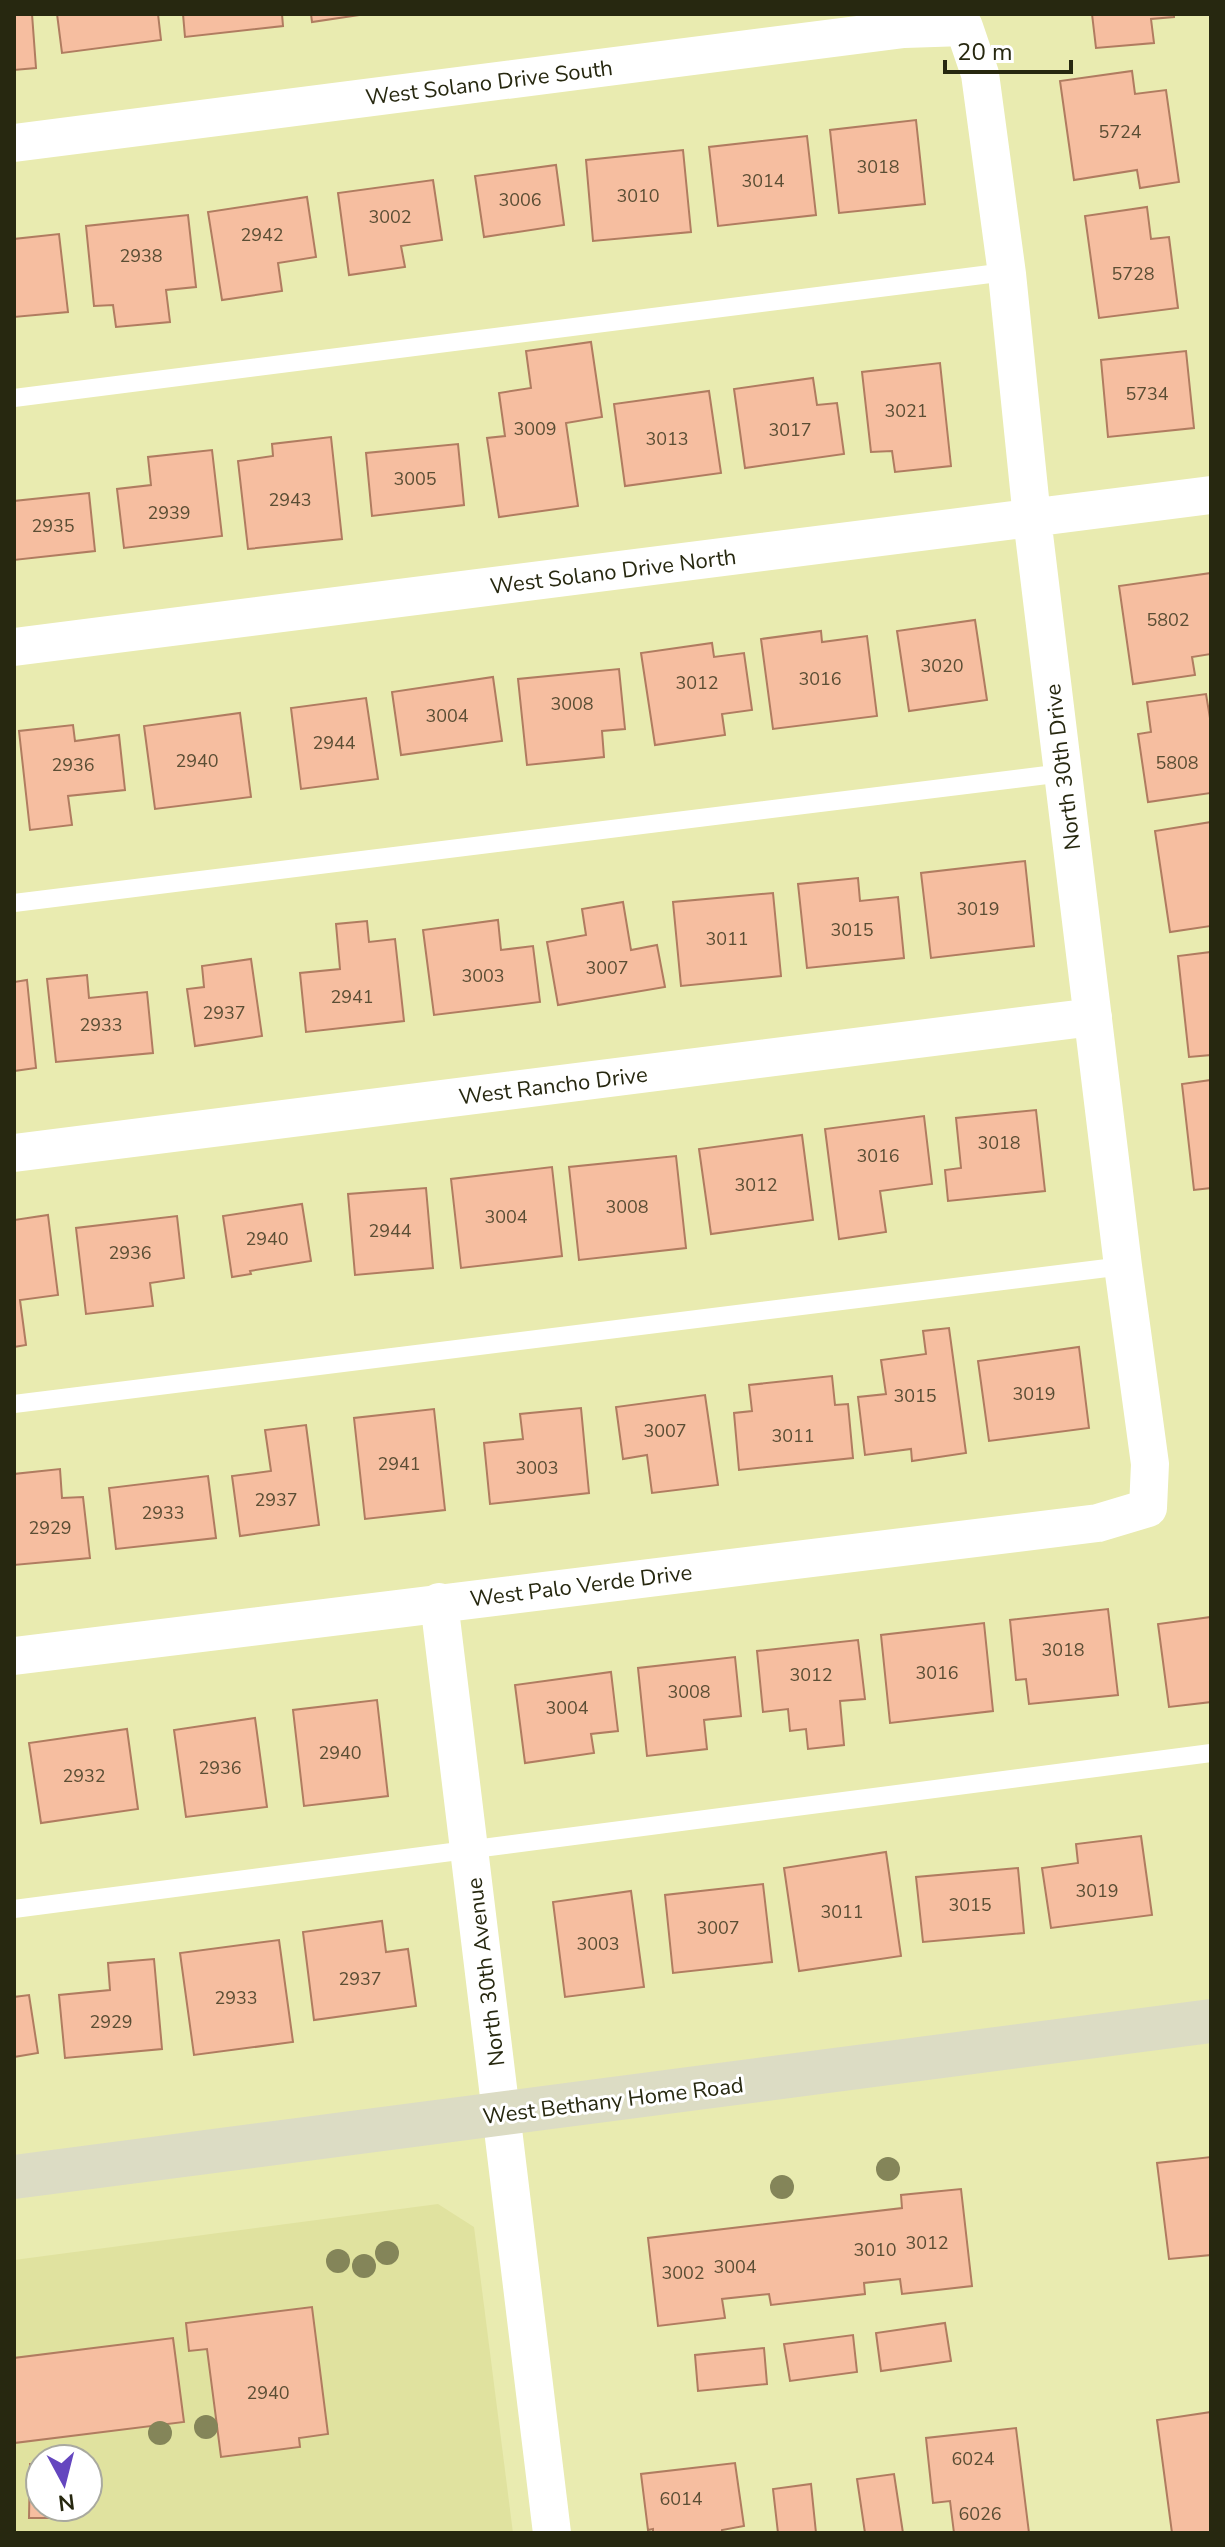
<svg xmlns="http://www.w3.org/2000/svg" width="1225" height="2547" font-family="'Nunito Sans',sans-serif">
  <style>
    .built { fill: #e0e29f; fill-rule: evenodd }
    .building { fill: #f6bea0; stroke: #b07c60; stroke-width: 2 }
    .lines { fill: none; stroke-linecap: round; stroke-linejoin: round }
    .lane { stroke: #fff; stroke-width: 18 }
    .street { stroke: #fff; stroke-width: 38 }
    .secondary { stroke: #dcdcc4; stroke-width: 44 }
    .tree { fill: #848559 }
    .labels { text-anchor: middle; stroke-width: 6; stroke-linejoin: round; paint-order: stroke }
    .number-label { font-size: 18px; fill: #5b4e34 }
    .street-label { font-size: 22px; fill: #272810; stroke: #fff }
  </style>
  <rect width="100%" height="100%" fill="#e9ebb0"/>
  <path class="built" d="M438,2204L474,2227L513,2533H14V2260ZM40,2459H88V2507H40Z"/>
  <path class="building" d="M14,14H32L36,68L14,70Z
    M57,14H158L161,40L62,53Z
    M183,14H282L283,26L185,37Z
    M311,14H366L312,22Z
    M1092,14H1174V17L1151,19L1154,43L1096,48Z
    M1132,71L1135,94L1166,90L1179,182L1140,188L1137,170L1074,180L1060,81Z
    M916,120L925,204L839,213L830,130Z
    M807,136L816,215L718,226L709,147Z
    M683,150L691,232L593,241L586,160Z
    M556,165L564,225L484,237L475,176Z
    M433,180L442,240L401,246L405,267L349,275L338,193Z
    M307,197L316,257L278,263L282,291L222,300L208,212Z
    M1147,207L1151,239L1169,237L1178,308L1099,318L1085,216Z
    M188,215L196,287L166,290L170,322L116,327L113,305L94,306L86,226Z
    M59,234L68,312L14,317V239Z
    M591,342L602,417L566,423L578,506L499,517L487,438L505,436L499,393L531,388L526,351Z
    M1186,351L1194,428L1108,437L1101,360Z
    M940,363L951,466L895,472L892,451L871,452L862,372Z
    M813,378L817,405L837,403L844,454L745,468L734,389Z
    M709,391L721,473L625,486L614,404Z
    M331,437L342,539L248,549L238,461L273,456L272,444Z
    M458,444L464,505L372,516L366,453Z
    M212,450L222,536L124,548L117,489L151,485L148,457Z
    M89,493L95,551L14,560V501Z
    M1211,573V654L1192,657L1195,675L1133,684L1119,586Z
    M975,620L987,700L909,711L897,631Z
    M821,631L822,642L867,636L877,716L773,729L761,639Z
    M712,643L714,657L744,653L752,710L722,714L725,735L655,745L641,653Z
    M619,669L625,729L602,731L604,757L527,765L518,679Z
    M493,677L502,741L401,755L392,692Z
    M1206,694L1211,724V793L1148,802L1138,734L1151,732L1147,702Z
    M366,698L378,779L301,789L291,708Z
    M240,713L251,797L155,809L144,726Z
    M73,725L75,741L119,735L125,790L68,796L72,825L30,830L19,731Z
    M1211,822V926L1170,932L1155,831Z
    M1025,861L1034,946L931,958L921,873Z
    M858,878L860,901L898,897L904,958L807,968L798,884Z
    M773,893L781,976L681,986L673,902Z
    M623,902L631,950L657,945L665,987L558,1005L547,942L586,935L582,909Z
    M498,920L501,950L533,946L540,1002L434,1015L423,930Z
    M367,921L369,942L395,939L404,1021L306,1032L300,973L340,969L336,924Z
    M1211,952V1055L1189,1057L1178,956Z
    M251,959L262,1036L195,1046L187,989L204,987L202,966Z
    M87,975L89,998L147,992L153,1053L56,1062L47,979Z
    M27,980L36,1068L14,1071V982Z
    M1211,1080V1188L1194,1190L1182,1084Z
    M1036,1110L1045,1191L948,1201L945,1170L961,1168L956,1118Z
    M924,1116L932,1184L880,1191L886,1232L839,1239L825,1129Z
    M802,1135L813,1220L711,1234L699,1149Z
    M676,1156L686,1248L579,1260L569,1167Z
    M552,1167L562,1256L461,1268L451,1179Z
    M426,1188L433,1268L355,1275L348,1194Z
    M302,1204L311,1261L250,1271L251,1274L232,1277L223,1216Z
    M48,1215L58,1295L20,1300L26,1345L14,1347V1220Z
    M177,1216L184,1278L150,1283L153,1306L86,1314L76,1228Z
    M949,1328L966,1453L912,1461L911,1449L865,1455L858,1397L886,1394L881,1360L926,1354L923,1331Z
    M1079,1347L1089,1428L989,1441L978,1361Z
    M832,1376L835,1405L848,1404L853,1458L739,1470L734,1413L752,1411L749,1385Z
    M705,1395L718,1485L652,1493L647,1455L623,1459L616,1407Z
    M581,1408L589,1493L490,1504L484,1443L523,1439L520,1414Z
    M434,1409L445,1510L365,1519L354,1418Z
    M306,1425L319,1525L240,1536L232,1476L271,1471L265,1430Z
    M60,1469L62,1498L83,1497L90,1558L14,1565V1474Z
    M208,1476L216,1538L116,1549L109,1488Z
    M1108,1609L1118,1695L1029,1704L1026,1679L1016,1680L1010,1620Z
    M1211,1617V1702L1169,1707L1158,1624Z
    M984,1623L993,1711L890,1723L881,1635Z
    M858,1640L865,1699L840,1701L844,1745L808,1749L806,1729L790,1731L788,1709L763,1712L757,1651Z
    M735,1657L741,1716L704,1720L707,1749L647,1756L638,1668Z
    M611,1672L618,1731L591,1734L594,1753L525,1763L515,1685Z
    M377,1700L388,1796L304,1806L293,1710Z
    M255,1718L267,1807L186,1817L174,1730Z
    M127,1729L138,1809L41,1823L29,1743Z
    M1141,1836L1152,1915L1051,1928L1042,1868L1078,1863L1076,1844Z
    M886,1852L901,1956L799,1971L784,1868Z
    M1018,1868L1024,1933L923,1942L916,1877Z
    M763,1884L772,1962L673,1973L665,1895Z
    M631,1891L644,1987L565,1997L553,1902Z
    M382,1921L386,1952L408,1949L416,2006L314,2020L303,1932Z
    M279,1940L293,2042L194,2055L180,1953Z
    M154,1959L162,2049L65,2058L59,1995L110,1990L108,1963Z
    M29,1995L38,2053L14,2057V1997Z
    M1211,2157V2255L1169,2259L1157,2163Z
    M961,2189L972,2286L902,2294L900,2279L864,2283L865,2294L771,2305L769,2294L722,2299L725,2318L658,2326L648,2238L902,2208L901,2195Z
    M312,2307L328,2434L299,2438L300,2447L221,2457L207,2349L189,2351L186,2323Z
    M945,2323L951,2361L881,2371L876,2333Z
    M853,2335L857,2372L790,2381L784,2344Z
    M173,2338L184,2422L14,2443V2358Z
    M764,2348L767,2384L698,2391L695,2355Z
    M1211,2412V2533H1172L1157,2420Z
    M1016,2428L1029,2533H954L950,2501L933,2503L926,2438Z
    M735,2463L744,2526L722,2530V2533H653V2529L648,2530L641,2474Z
    M30,2464H40V2507H65V2518H29Z
    M894,2474L903,2533H865L857,2479Z
    M811,2484L816,2533H778L773,2489Z"/>
  <g class="lines">
    <path class="lane" d="M14,398L1006,272
      M14,903L1063,773
      M14,1404L1123,1266
      M14,1909L1211,1753"/>
    <path class="street" d="M14,143L904,29L964,27L980,74L1007,274L1032,518L1123,1266L1150,1464L1148,1508L1098,1523L14,1656
      M14,647L1211,495
      M14,1153L1093,1017
      M439,1602L552,2533"/>
    <path class="secondary" d="M14,2177L1211,2021"/>
  </g>
  <g class="tree">
    <circle cx="888" cy="2169" r="12"/>
    <circle cx="782" cy="2187" r="12"/>
    <circle cx="387" cy="2253" r="12"/>
    <circle cx="338" cy="2261" r="12"/>
    <circle cx="364" cy="2266" r="12"/>
    <circle cx="206" cy="2427" r="12"/>
    <circle cx="160" cy="2433" r="12"/>
  </g>
  <g class="labels">
    <g class="number-label">
      <text x="1120" y="138">5724</text>
      <text x="878" y="173">3018</text>
      <text x="763" y="187">3014</text>
      <text x="638" y="202">3010</text>
      <text x="520" y="206">3006</text>
      <text x="390" y="223">3002</text>
      <text x="262" y="241">2942</text>
      <text x="141" y="262">2938</text>
      <text x="1133" y="280">5728</text>
      <text x="1147" y="400">5734</text>
      <text x="906" y="417">3021</text>
      <text x="535" y="435">3009</text>
      <text x="790" y="436">3017</text>
      <text x="667" y="445">3013</text>
      <text x="415" y="485">3005</text>
      <text x="290" y="506">2943</text>
      <text x="169" y="519">2939</text>
      <text x="53" y="532">2935</text>
      <text x="1168" y="626">5802</text>
      <text x="942" y="672">3020</text>
      <text x="820" y="685">3016</text>
      <text x="697" y="689">3012</text>
      <text x="572" y="710">3008</text>
      <text x="447" y="722">3004</text>
      <text x="334" y="749">2944</text>
      <text x="197" y="767">2940</text>
      <text x="1177" y="769">5808</text>
      <text x="73" y="771">2936</text>
      <text x="978" y="915">3019</text>
      <text x="852" y="936">3015</text>
      <text x="727" y="945">3011</text>
      <text x="607" y="974">3007</text>
      <text x="483" y="982">3003</text>
      <text x="352" y="1003">2941</text>
      <text x="224" y="1019">2937</text>
      <text x="101" y="1031">2933</text>
      <text x="999" y="1149">3018</text>
      <text x="878" y="1162">3016</text>
      <text x="756" y="1191">3012</text>
      <text x="627" y="1213">3008</text>
      <text x="506" y="1223">3004</text>
      <text x="390" y="1237">2944</text>
      <text x="267" y="1245">2940</text>
      <text x="130" y="1259">2936</text>
      <text x="1034" y="1400">3019</text>
      <text x="915" y="1402">3015</text>
      <text x="665" y="1437">3007</text>
      <text x="793" y="1442">3011</text>
      <text x="399" y="1470">2941</text>
      <text x="537" y="1474">3003</text>
      <text x="276" y="1506">2937</text>
      <text x="163" y="1519">2933</text>
      <text x="50" y="1534">2929</text>
      <text x="1063" y="1656">3018</text>
      <text x="937" y="1679">3016</text>
      <text x="811" y="1681">3012</text>
      <text x="689" y="1698">3008</text>
      <text x="567" y="1714">3004</text>
      <text x="340" y="1759">2940</text>
      <text x="220" y="1774">2936</text>
      <text x="84" y="1782">2932</text>
      <text x="1097" y="1897">3019</text>
      <text x="970" y="1911">3015</text>
      <text x="842" y="1918">3011</text>
      <text x="718" y="1934">3007</text>
      <text x="598" y="1950">3003</text>
      <text x="360" y="1985">2937</text>
      <text x="236" y="2004">2933</text>
      <text x="111" y="2028">2929</text>
      <text x="927" y="2249">3012</text>
      <text x="875" y="2256">3010</text>
      <text x="735" y="2273">3004</text>
      <text x="683" y="2279">3002</text>
      <text x="268" y="2399">2940</text>
      <text x="973" y="2465">6024</text>
      <text x="681" y="2505">6014</text>
      <text x="980" y="2520">6026</text>
    </g>
    <g class="street-label">
      <text transform="translate(489 82) rotate(-7)" y="8">West Solano Drive South</text>
      <text transform="translate(613 571) rotate(-7)" y="8">West Solano Drive North</text>
      <text transform="translate(1062 767) rotate(-97)" y="8">North 30th Drive</text>
      <text transform="translate(553 1085) rotate(-7)" y="8">West Rancho Drive</text>
      <text transform="translate(581 1585) rotate(-7)" y="8">West Palo Verde Drive</text>
      <text transform="translate(485 1972) rotate(-97)" y="8">North 30th Avenue</text>
      <text transform="translate(613 2100) rotate(-7)" y="8">West Bethany Home Road</text>
    </g>
  </g>
  <rect width="1225" height="2547" fill="none" stroke="#272810" stroke-width="32"/>
  <g transform="translate(64 2483) rotate(173)"><circle r="38" fill="#ffffff" stroke="#a9a99f" stroke-width="2"/>
  <path d="M0-6L14 30L0 20L-14 30Z" fill="#6446bf"/>
  <text y="-12" font-size="22" font-weight="bold" text-anchor="middle" fill="#272810">N</text>
  </g>
  <path d="M945 60v12h126v-12" fill="none" stroke="#272810" stroke-width="4"/>
  <text x="957" y="60" font-size="24" fill="#272810" stroke="#ffffff" stroke-width="6" paint-order="stroke">20 m</text>
</svg>
